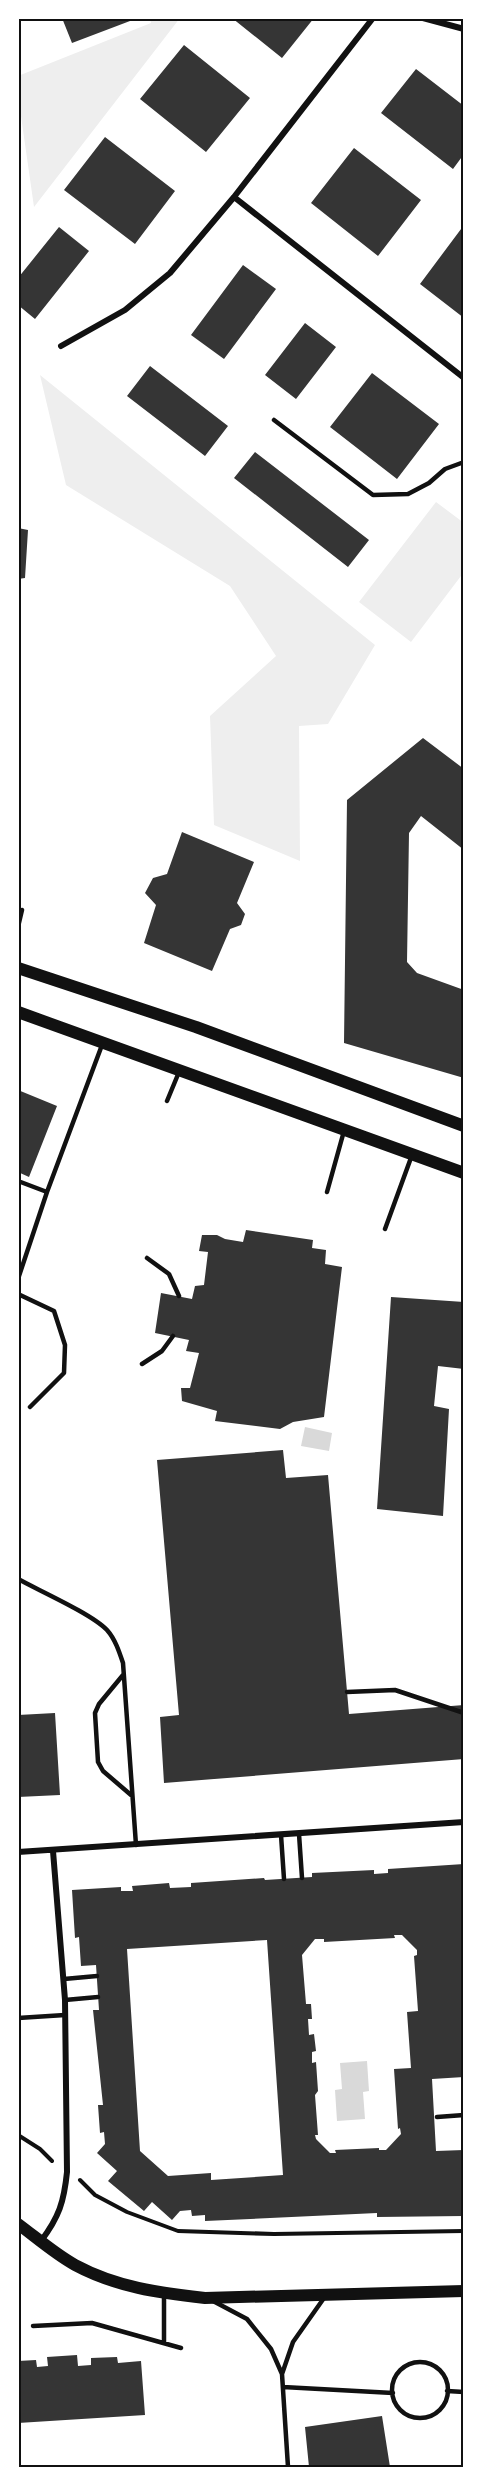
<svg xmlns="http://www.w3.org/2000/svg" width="482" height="2485" font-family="Figtree,sans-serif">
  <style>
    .green { fill: #eee }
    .water { fill: #d9d9d9 }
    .building { fill: #353535; fill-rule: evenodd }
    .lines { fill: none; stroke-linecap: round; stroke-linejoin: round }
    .path { stroke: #111; stroke-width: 4 }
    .service { stroke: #111; stroke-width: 4.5 }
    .minor { stroke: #111; stroke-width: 6 }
    .secondary { stroke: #111; stroke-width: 12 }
    .neatline { fill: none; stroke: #111; stroke-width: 2 }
  </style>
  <rect width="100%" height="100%" fill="#fff"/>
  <path class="green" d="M150,18H180L34,207L18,95V76L151,23Z
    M40,375L375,645L328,724L299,726L300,861L214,825L210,716L276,656L230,586L66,485Z
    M436,502L464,523V572L411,642L359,602Z"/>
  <path class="water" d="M305,1427L332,1433L329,1451L301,1446Z
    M367,2061L369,2091L363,2092L365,2119L337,2121L335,2090L342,2089L340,2063Z"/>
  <path class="building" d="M62,18H129L130,21L72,43Z
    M232,18H314L282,58Z
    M184,45L250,98L206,152L140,99Z
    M416,69L464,106V154L453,169L381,113Z
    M105,137L175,191L135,244L64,190Z
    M354,148L421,200L378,256L311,203Z
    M464,225V318L420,284Z
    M59,227L89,251L35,319L18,305V278Z
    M243,265L276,289L224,359L191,335Z
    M305,323L336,347L296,399L265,375Z
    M150,366L228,426L205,456L127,396Z
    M372,373L439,424L397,479L330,427Z
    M255,452L369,540L348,567L234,478Z
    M18,528L28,530L25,578L18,579Z
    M423,738L464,769V850L421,816L409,833L407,962L417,973L464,990V1078L344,1043L347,800Z
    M182,832L254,862L237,903L245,914L241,925L230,929L212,971L144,943L156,905L145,893L153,878L167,874Z
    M18,1090L57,1106L29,1177L18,1172Z
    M246,1230L313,1240L312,1248L326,1250L325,1264L342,1267L324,1417L293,1422L280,1429L215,1421L217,1411L182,1401L181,1388H190L199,1353L186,1351L189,1340L155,1333L161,1293L192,1299L195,1286L204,1285L208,1252L199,1251L202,1235H217L225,1239L243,1242Z
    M391,1297L464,1302V1369L438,1366L434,1406L449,1409L443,1516L377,1509Z
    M283,1450L286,1478L328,1475L349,1714L464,1705V1759L164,1783L160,1717L179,1715L157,1460Z
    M55,1713L60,1795L18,1797V1715Z
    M464,1864V2077L432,2079L436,2151L464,2150V2216L377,2217V2213L205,2221V2215L192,2216L191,2210L180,2211L172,2220L152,2202L144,2211L108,2181L117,2171L97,2153L105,2144L104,2132L100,2133L98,2105H103L93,2010H99L96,1965L81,1966L79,1937L75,1938L72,1890L121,1887V1891H133L132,1886L169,1883L170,1888L191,1887V1883L264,1878L265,1880L312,1877V1873L374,1870V1874L388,1873V1869ZM394,1935H402L417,1950V1955L414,1956L418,2011L407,2012L411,2068L394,2069L398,2129L400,2128L401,2134L386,2150H379V2148L335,2150L336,2153H330L316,2139L315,2135H318L315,2095L318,2091L316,2062L312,2063V2052L316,2051L314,2034L309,2035L308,2019H312L311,2004H306L302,1955L315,1939H324V1942L395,1938ZM267,1940L283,2175L211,2180V2173L168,2176L140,2151L127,1949Z
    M77,2355L78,2366L91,2365V2358L117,2357L118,2363L141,2361L145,2415L18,2423V2361L36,2360L37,2367L48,2366L47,2357Z
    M382,2416L390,2467H309L305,2427Z"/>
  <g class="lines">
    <path class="path" d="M18,2135L40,2149L52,2161
      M80,2180L95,2195L127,2212L178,2231L274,2234L464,2231"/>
    <path class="service" d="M274,420L373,495L408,494L429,483L445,469L464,462
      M18,927L22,910
      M167,1101L179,1072
      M18,1181L47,1192
      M327,1192L344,1131
      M385,1229L412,1155
      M147,1258L169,1274L179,1296
      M18,1279L47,1192L102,1045
      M18,1294L54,1311L65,1345L64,1373L30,1407
      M142,1364L162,1351L173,1336
      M18,1579C40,1591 92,1614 107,1630C115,1639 119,1651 123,1663L136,1845
      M123,1675L99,1704L95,1713L98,1762L103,1771L131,1795
      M347,1692L395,1690L464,1713
      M299,1834L302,1878
      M281,1835L284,1879
      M64,1979L97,1976
      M65,2000L98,1997
      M18,2018L65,2015
      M437,2117L464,2115
      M213,2301L247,2319L271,2349L282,2374L288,2467
      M33,2326L92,2323L181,2348
      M164,2342V2294
      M392 2390a28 28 0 1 1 56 0a28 28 0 1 1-56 0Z
      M282,2374L293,2342L324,2298
      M283,2387L393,2393
      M447,2391L464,2392"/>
    <path class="minor" d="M423,18L464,29
      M234,197L464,378
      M61,346L125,310L170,273L234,197L373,18
      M18,1852L464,1822
      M41,2241C59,2217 64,2202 67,2172L65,2000L53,1851"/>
    <path class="secondary" d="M18,968L196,1027L464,1126
      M18,1012L464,1173
      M18,2224C37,2238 55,2254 75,2265C116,2287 159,2293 205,2298L464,2291"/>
  </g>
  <rect width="482" height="2485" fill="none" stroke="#ffffff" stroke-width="39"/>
  <rect x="20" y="20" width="442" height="2446" class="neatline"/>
</svg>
